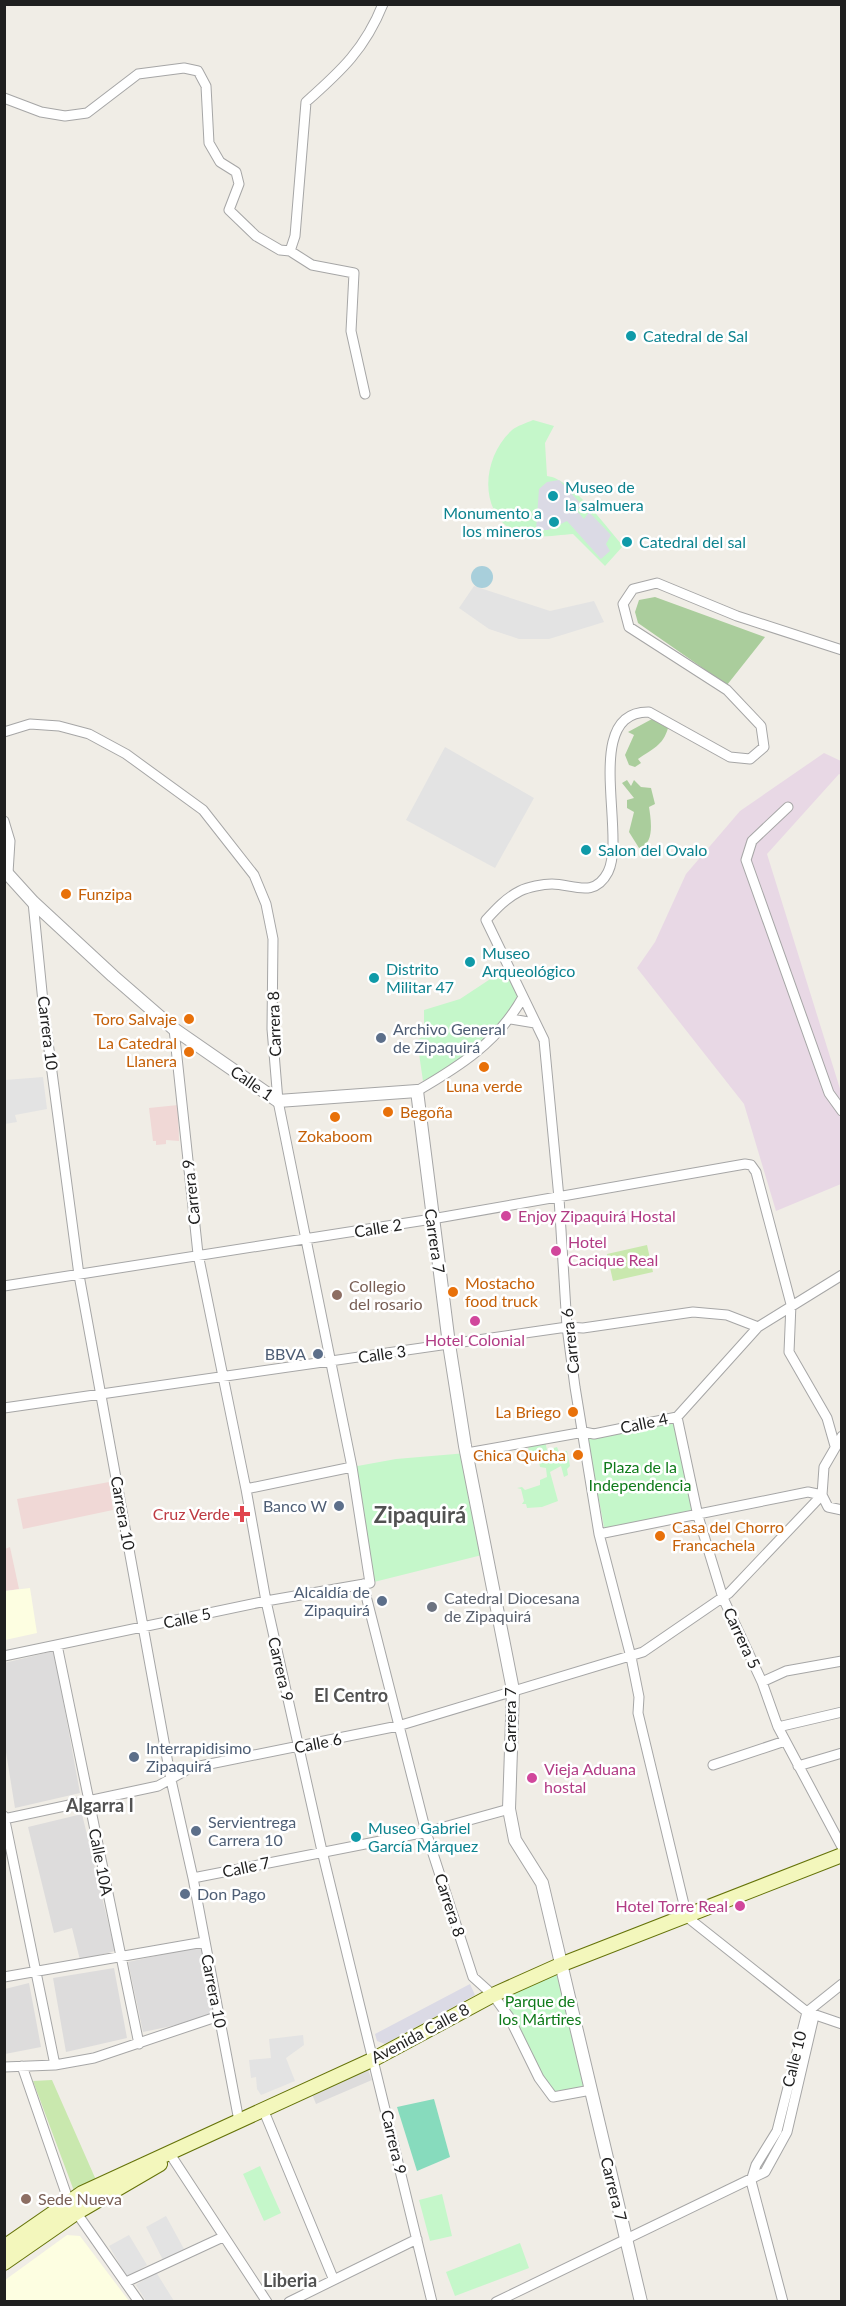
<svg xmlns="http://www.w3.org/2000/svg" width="846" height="2306" font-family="Lato,sans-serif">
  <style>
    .residential { fill: #dddcdc }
    .commercial { fill: #f0d8d6 }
    .industrial { fill: #e8d8e5 }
    .education { fill: #fdfee1 }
    .grass { fill: #c9e8ae }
    .forest { fill: #aacd9c }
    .park { fill: #c5f7ca }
    .pitch { fill: #87dbbd }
    .parking { fill: #e3e3e3 }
    .plaza { fill: #dbdae5 }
    .water { fill: #a8cfdb }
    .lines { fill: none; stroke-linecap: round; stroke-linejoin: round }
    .minor-casing { stroke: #a6a6a6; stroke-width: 11 }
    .tertiary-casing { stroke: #a6a6a6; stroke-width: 14 }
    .secondary-casing { stroke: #657309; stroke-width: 16 }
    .minor { stroke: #fff; stroke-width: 9 }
    .tertiary { stroke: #fff; stroke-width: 12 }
    .secondary { stroke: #f3f7bc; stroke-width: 14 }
    .culture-dot { fill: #0f9aa8; stroke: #fff; stroke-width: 2 }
    .food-dot { fill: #e8710a; stroke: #fff; stroke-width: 2 }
    .service-dot { fill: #5c6f8a; stroke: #fff; stroke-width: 2 }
    .hotel-dot { fill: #d1479c; stroke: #fff; stroke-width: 2 }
    .education-dot { fill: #8d6e63; stroke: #fff; stroke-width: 2 }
    .health-dot { fill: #e0444e; stroke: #fff; stroke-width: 2 }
    .worship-dot { fill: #6b7280; stroke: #fff; stroke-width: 2 }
    .labels { text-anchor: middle; stroke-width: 5; stroke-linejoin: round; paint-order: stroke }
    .culture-label { font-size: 16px; fill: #0d838f; stroke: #fff; text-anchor: start }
    .food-label { font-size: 16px; fill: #c56008; stroke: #fff; text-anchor: start }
    .street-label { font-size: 16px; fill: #1f1f1f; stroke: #fff }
    .service-label { font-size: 16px; fill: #4e5e75; stroke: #fff; text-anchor: start }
    .hotel-label { font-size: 16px; fill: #b23c85; stroke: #fff; text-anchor: start }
    .education-label { font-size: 16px; fill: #785e54; stroke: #fff; text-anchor: start }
    .park-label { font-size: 16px; fill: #107b1b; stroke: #fff }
    .health-label { font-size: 16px; fill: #be3a42; stroke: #fff; text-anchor: end }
    .worship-label { font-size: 16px; fill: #5b616d; stroke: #fff; text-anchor: start }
    .neighbourhood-label { font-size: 18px; font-weight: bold; fill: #525252; stroke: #fff }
    .district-label { font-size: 22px; font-weight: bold; fill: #525252; stroke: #fff }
  </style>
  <rect width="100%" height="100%" fill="#f0ede6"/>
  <path class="residential" d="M54,1651L80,1793L15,1808L5,1746L4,1663Z
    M82,1814L115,1951L80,1960L72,1928L54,1933L28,1827Z
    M201,1946L215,2017L143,2032L128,1962Z
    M114,1968L127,2038L66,2052L53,1978Z
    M29,1983L41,2047L5,2054V1989Z
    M368,2070L372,2080L316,2104L312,2094Z"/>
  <path class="commercial" d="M178,1105L179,1141L166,1140V1144L156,1145V1141H153L149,1108Z
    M109,1482L113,1510L23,1529L17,1499Z
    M10,1547L19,1589L5,1591V1549Z"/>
  <path class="industrial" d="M824,753L841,761V775L839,774L767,854L841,1092V1184L776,1211L744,1104L637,968L655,942L686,874L740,811Z"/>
  <path class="education" d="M30,1588L37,1633L5,1640V1591Z
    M67,2235L80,2236L129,2301H5V2280Z"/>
  <path class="grass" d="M647,1245L653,1272L613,1281L607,1254Z
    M52,2080L96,2180L74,2191L33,2081Z"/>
  <path class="forest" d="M655,597L765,637L727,685L638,623L635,612L639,600Z
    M652,719L668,728C663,746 652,749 638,759L641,763L635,767L629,765L625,755L634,735L628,732Z
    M627,780L631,786L634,780L641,787L651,788L655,804L649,807C651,820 655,844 639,848L629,832L634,812L627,808V800L634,798L622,783Z"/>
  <path class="park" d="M533,420L554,426L545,443L547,476C571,478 607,528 623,546L605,566L573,534C557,535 531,540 517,533C477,513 482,457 512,430C517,426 526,423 533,420Z
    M504,970L518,997C501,1038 460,1062 423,1081L417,1040L424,1036V1010L460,999Z
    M676,1419L694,1515L605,1532L587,1437Z
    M545,1441L547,1450L557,1447L559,1452L567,1451L570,1466L567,1469L568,1475L564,1477L561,1466L550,1472L558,1501L542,1507L527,1508L526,1504H522L524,1501L521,1489L517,1488L522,1487L525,1490L540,1485V1480L547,1477L546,1468L540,1467L538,1457L531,1458L527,1444Z
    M467,1453L486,1554L370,1583L352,1467L396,1459Z
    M562,1969L589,2086L554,2096L497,1996Z
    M260,2166L281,2213L264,2221L243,2174Z
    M442,2194L452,2236L430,2241L419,2200Z
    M520,2243L529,2268L455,2296L446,2272Z"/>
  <path class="pitch" d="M434,2099L450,2157L417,2171L397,2107Z"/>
  <path class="parking" d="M474,586L550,611L594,601L604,622L549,639H519L489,629L459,608Z
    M445,747L534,798L495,868L406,820Z
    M43,1077L47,1109L15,1115L17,1122L5,1124V1080Z
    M303,2035L304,2045L286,2058L295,2081L261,2095L257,2089L256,2077L251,2078L249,2060L271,2058L269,2039Z
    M166,2216L184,2249L163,2260L146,2227Z
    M129,2235L147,2265L127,2277L109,2246Z
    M156,2272L174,2301H146L136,2285Z"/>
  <path class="plaza" d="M559,480L581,504L577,511L584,519L589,512L611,535L606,544L610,551L601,559L567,521L548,530H536L539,489L547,482Z
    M470,1984L475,1995L385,2044L377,2041L375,2034Z"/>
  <path class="water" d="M471 577a11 11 0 1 1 22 0a11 11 0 1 1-22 0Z"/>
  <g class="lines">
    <g class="minor-casing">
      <path id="minor" d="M4,98L41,112L65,116L87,113L138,74L184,68L198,71L206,86L209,143L220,162L236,172L239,184L229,210L256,236L280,250L290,251L312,265L354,273L351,331L365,394
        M290,251L295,236L306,102C341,71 365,49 383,4
        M842,650L737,616L657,583L633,589L623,604L629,627L727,690L761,726L764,747L750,759L730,757L649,712C581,711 627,834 608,872C594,899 573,884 552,884C543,884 528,887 520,891C506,898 496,909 486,920L544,1040L559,1198L567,1327L575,1387L599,1534L631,1657L639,1697L638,1713L687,1917L807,2012L842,2024
        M4,732L30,724L59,726L89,734L126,754L203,810L254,875L266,904L273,939L272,1029L278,1101L352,1467L370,1583L266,1601L4,1656
        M788,807L752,841L746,860L829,1093L842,1111
        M4,821L10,841L8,873
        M33,902L44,1012L79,1275L171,1780L193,1878L239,2121
        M511,1019L535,1023
        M174,1029L198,1254L246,1489L266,1601L322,1851L432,2302
        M417,1091C460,1066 498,1042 523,997
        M4,1286L432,1219L745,1164L751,1165L756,1172L791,1304L789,1352L827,1418L835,1446
        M4,1408L567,1327L583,1328L693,1312L727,1315L758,1327
        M677,1417L698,1516L723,1598L762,1682L778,1727L842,1847
        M467,1453L584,1432L594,1434L677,1417L758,1327L842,1275
        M246,1489L352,1467
        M822,1495L828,1507L842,1510
        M599,1534L808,1492L822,1495
        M363,1584L426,1832L473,1977L493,1995L509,2017L539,2078L553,2097L591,2090
        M57,1645L139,2044
        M762,1682L786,1671L842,1661
        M778,1727L842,1712
        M713,1765L785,1741
        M798,1766L842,1753
        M4,1816L55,2065
        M4,1819L158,1786L190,1768L398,1726L643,1652L729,1593L822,1495L824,1467L842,1436
        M193,1878L426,1832L509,1809
        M4,1977L204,1942
        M22,2066L69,2202L139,2302
        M4,2067L55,2065L94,2058L219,2016
        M263,2109L333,2278
        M170,2154L267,2302
        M751,2181L756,2165L777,2131L807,2012L842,1984
        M751,2181L783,2302
        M126,2282L223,2237
        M289,2302L417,2239
        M496,2302L765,2172L787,2132L814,2016"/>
    </g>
    <g class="tertiary-casing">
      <path id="tertiary" d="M4,870L33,902L113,976L174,1029L278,1101L417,1091L449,1344L465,1446L513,1690L509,1809L515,1840L542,1883L641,2302"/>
    </g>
    <g class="secondary-casing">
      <path id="secondary" d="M4,2247L82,2193L374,2059L493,1995L560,1965L842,1855
        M4,2263L76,2213L160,2164"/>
    </g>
    <use href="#minor" class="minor"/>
    <use href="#tertiary" class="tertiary"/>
    <use href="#secondary" class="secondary"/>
  </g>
  <g class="culture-dot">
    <circle cx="631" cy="336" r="6"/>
    <circle cx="553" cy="496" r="6"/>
    <circle cx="554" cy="522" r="6"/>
    <circle cx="627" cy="542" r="6"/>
    <circle cx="586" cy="850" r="6"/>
    <circle cx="470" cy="962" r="6"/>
    <circle cx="374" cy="978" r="6"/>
    <circle cx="356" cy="1837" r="6"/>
  </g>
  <g class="food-dot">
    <circle cx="66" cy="894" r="6"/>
    <circle cx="189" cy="1019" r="6"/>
    <circle cx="189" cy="1052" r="6"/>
    <circle cx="484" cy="1067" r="6"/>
    <circle cx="388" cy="1112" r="6"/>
    <circle cx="335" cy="1117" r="6"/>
    <circle cx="453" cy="1292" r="6"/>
    <circle cx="573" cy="1412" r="6"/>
    <circle cx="578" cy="1455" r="6"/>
    <circle cx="660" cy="1536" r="6"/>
  </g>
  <g class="service-dot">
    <circle cx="381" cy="1038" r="6"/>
    <circle cx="318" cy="1354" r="6"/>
    <circle cx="339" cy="1506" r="6"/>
    <circle cx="382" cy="1601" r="6"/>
    <circle cx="134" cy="1757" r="6"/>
    <circle cx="196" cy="1831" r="6"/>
    <circle cx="185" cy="1894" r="6"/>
  </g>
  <g class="hotel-dot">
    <circle cx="506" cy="1216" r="6"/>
    <circle cx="556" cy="1251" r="6"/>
    <circle cx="475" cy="1321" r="6"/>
    <circle cx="532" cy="1778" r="6"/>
    <circle cx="740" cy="1906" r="6"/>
  </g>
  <g class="education-dot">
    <circle cx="337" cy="1295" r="6"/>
    <circle cx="26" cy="2199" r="6"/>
  </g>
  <path class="health-dot" d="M239 1505h6v6h6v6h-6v6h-6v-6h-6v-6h6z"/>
  <circle class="worship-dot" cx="432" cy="1607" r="6"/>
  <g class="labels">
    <g class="culture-label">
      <text x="643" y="342">Catedral de Sal</text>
      <text x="565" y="493">Museo de<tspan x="565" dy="18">la salmuera</tspan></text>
      <text x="542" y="519" text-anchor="end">Monumento a<tspan x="542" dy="18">los mineros</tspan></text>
      <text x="639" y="548">Catedral del sal</text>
      <text x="598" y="856">Salon del Ovalo</text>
      <text x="482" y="959">Museo<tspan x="482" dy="18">Arqueológico</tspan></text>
      <text x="386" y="975">Distrito<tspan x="386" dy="18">Militar 47</tspan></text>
      <text x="368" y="1834">Museo Gabriel<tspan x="368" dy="18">García Márquez</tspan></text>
    </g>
    <g class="food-label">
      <text x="78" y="900">Funzipa</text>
      <text x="177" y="1025" text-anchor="end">Toro Salvaje</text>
      <text x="177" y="1049" text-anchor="end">La Catedral<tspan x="177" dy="18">Llanera</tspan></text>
      <text x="484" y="1092" text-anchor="middle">Luna verde</text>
      <text x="400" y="1118">Begoña</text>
      <text x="335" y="1142" text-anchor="middle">Zokaboom</text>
      <text x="465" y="1289">Mostacho<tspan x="465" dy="18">food truck</tspan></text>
      <text x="561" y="1418" text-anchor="end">La Briego</text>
      <text x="566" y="1461" text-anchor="end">Chica Quicha</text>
      <text x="672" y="1533">Casa del Chorro<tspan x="672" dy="18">Francachela</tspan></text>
    </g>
    <g class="street-label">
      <text transform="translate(274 1024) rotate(-92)" y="6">Carrera 8</text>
      <text transform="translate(48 1033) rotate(83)" y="6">Carrera 10</text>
      <text transform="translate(252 1083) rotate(35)" y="6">Calle 1</text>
      <text transform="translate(191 1192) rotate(-96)" y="6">Carrera 9</text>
      <text transform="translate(378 1228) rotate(-9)" y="6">Calle 2</text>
      <text transform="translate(435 1241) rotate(82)" y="6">Carrera 7</text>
      <text transform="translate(570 1341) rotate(-96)" y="6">Carrera 6</text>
      <text transform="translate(382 1354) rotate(-8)" y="6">Calle 3</text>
      <text transform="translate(644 1423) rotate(-12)" y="6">Calle 4</text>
      <text transform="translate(123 1513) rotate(80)" y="6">Carrera 10</text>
      <text transform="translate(187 1618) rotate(-12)" y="6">Calle 5</text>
      <text transform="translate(742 1638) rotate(65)" y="6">Carrera 5</text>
      <text transform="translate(281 1669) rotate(77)" y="6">Carrera 9</text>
      <text transform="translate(510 1720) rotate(-90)" y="6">Carrera 7</text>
      <text transform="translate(318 1743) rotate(-11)" y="6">Calle 6</text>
      <text transform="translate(101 1862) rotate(79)" y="6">Calle 10A</text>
      <text transform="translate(246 1867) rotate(-12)" y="6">Calle 7</text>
      <text transform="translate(450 1905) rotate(72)" y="6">Carrera 8</text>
      <text transform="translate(214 1991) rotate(79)" y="6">Carrera 10</text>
      <text transform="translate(420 2033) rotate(-28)" y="6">Avenida Calle 8</text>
      <text transform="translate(794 2059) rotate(-76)" y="6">Calle 10</text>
      <text transform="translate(394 2142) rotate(77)" y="6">Carrera 9</text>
      <text transform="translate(614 2189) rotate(76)" y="6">Carrera 7</text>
    </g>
    <g class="service-label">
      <text x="393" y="1035">Archivo General<tspan x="393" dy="18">de Zipaquirá</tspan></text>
      <text x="306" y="1360" text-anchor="end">BBVA</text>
      <text x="327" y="1512" text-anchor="end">Banco W</text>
      <text x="370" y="1598" text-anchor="end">Alcaldía de<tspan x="370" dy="18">Zipaquirá</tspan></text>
      <text x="146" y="1754">Interrapidisimo<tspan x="146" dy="18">Zipaquirá</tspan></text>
      <text x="208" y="1828">Servientrega<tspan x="208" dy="18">Carrera 10</tspan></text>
      <text x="197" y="1900">Don Pago</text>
    </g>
    <g class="hotel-label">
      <text x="518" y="1222">Enjoy Zipaquirá Hostal</text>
      <text x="568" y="1248">Hotel<tspan x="568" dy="18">Cacique Real</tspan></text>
      <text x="475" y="1346" text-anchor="middle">Hotel Colonial</text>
      <text x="544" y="1775">Vieja Aduana<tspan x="544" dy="18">hostal</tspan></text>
      <text x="728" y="1912" text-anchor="end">Hotel Torre Real</text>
    </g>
    <g class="education-label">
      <text x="349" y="1292">Collegio<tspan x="349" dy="18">del rosario</tspan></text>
      <text x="38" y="2205">Sede Nueva</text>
    </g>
    <g class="park-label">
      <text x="640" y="1473">Plaza de la<tspan x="640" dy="18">Independencia</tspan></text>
      <text x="540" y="2007">Parque de<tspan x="540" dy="18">los Mártires</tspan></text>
    </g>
    <g class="health-label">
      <text x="230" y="1520">Cruz Verde</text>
    </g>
    <g class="worship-label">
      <text x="444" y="1604">Catedral Diocesana<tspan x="444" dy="18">de Zipaquirá</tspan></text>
    </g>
    <g class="neighbourhood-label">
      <text x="351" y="1702">El Centro</text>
      <text x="100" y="1812">Algarra I</text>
      <text x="290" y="2287">Liberia</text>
    </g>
    <g class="district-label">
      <text x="420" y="1523">Zipaquirá</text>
    </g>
  </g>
  <rect width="846" height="2306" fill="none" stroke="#1f1f1f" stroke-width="12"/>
</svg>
